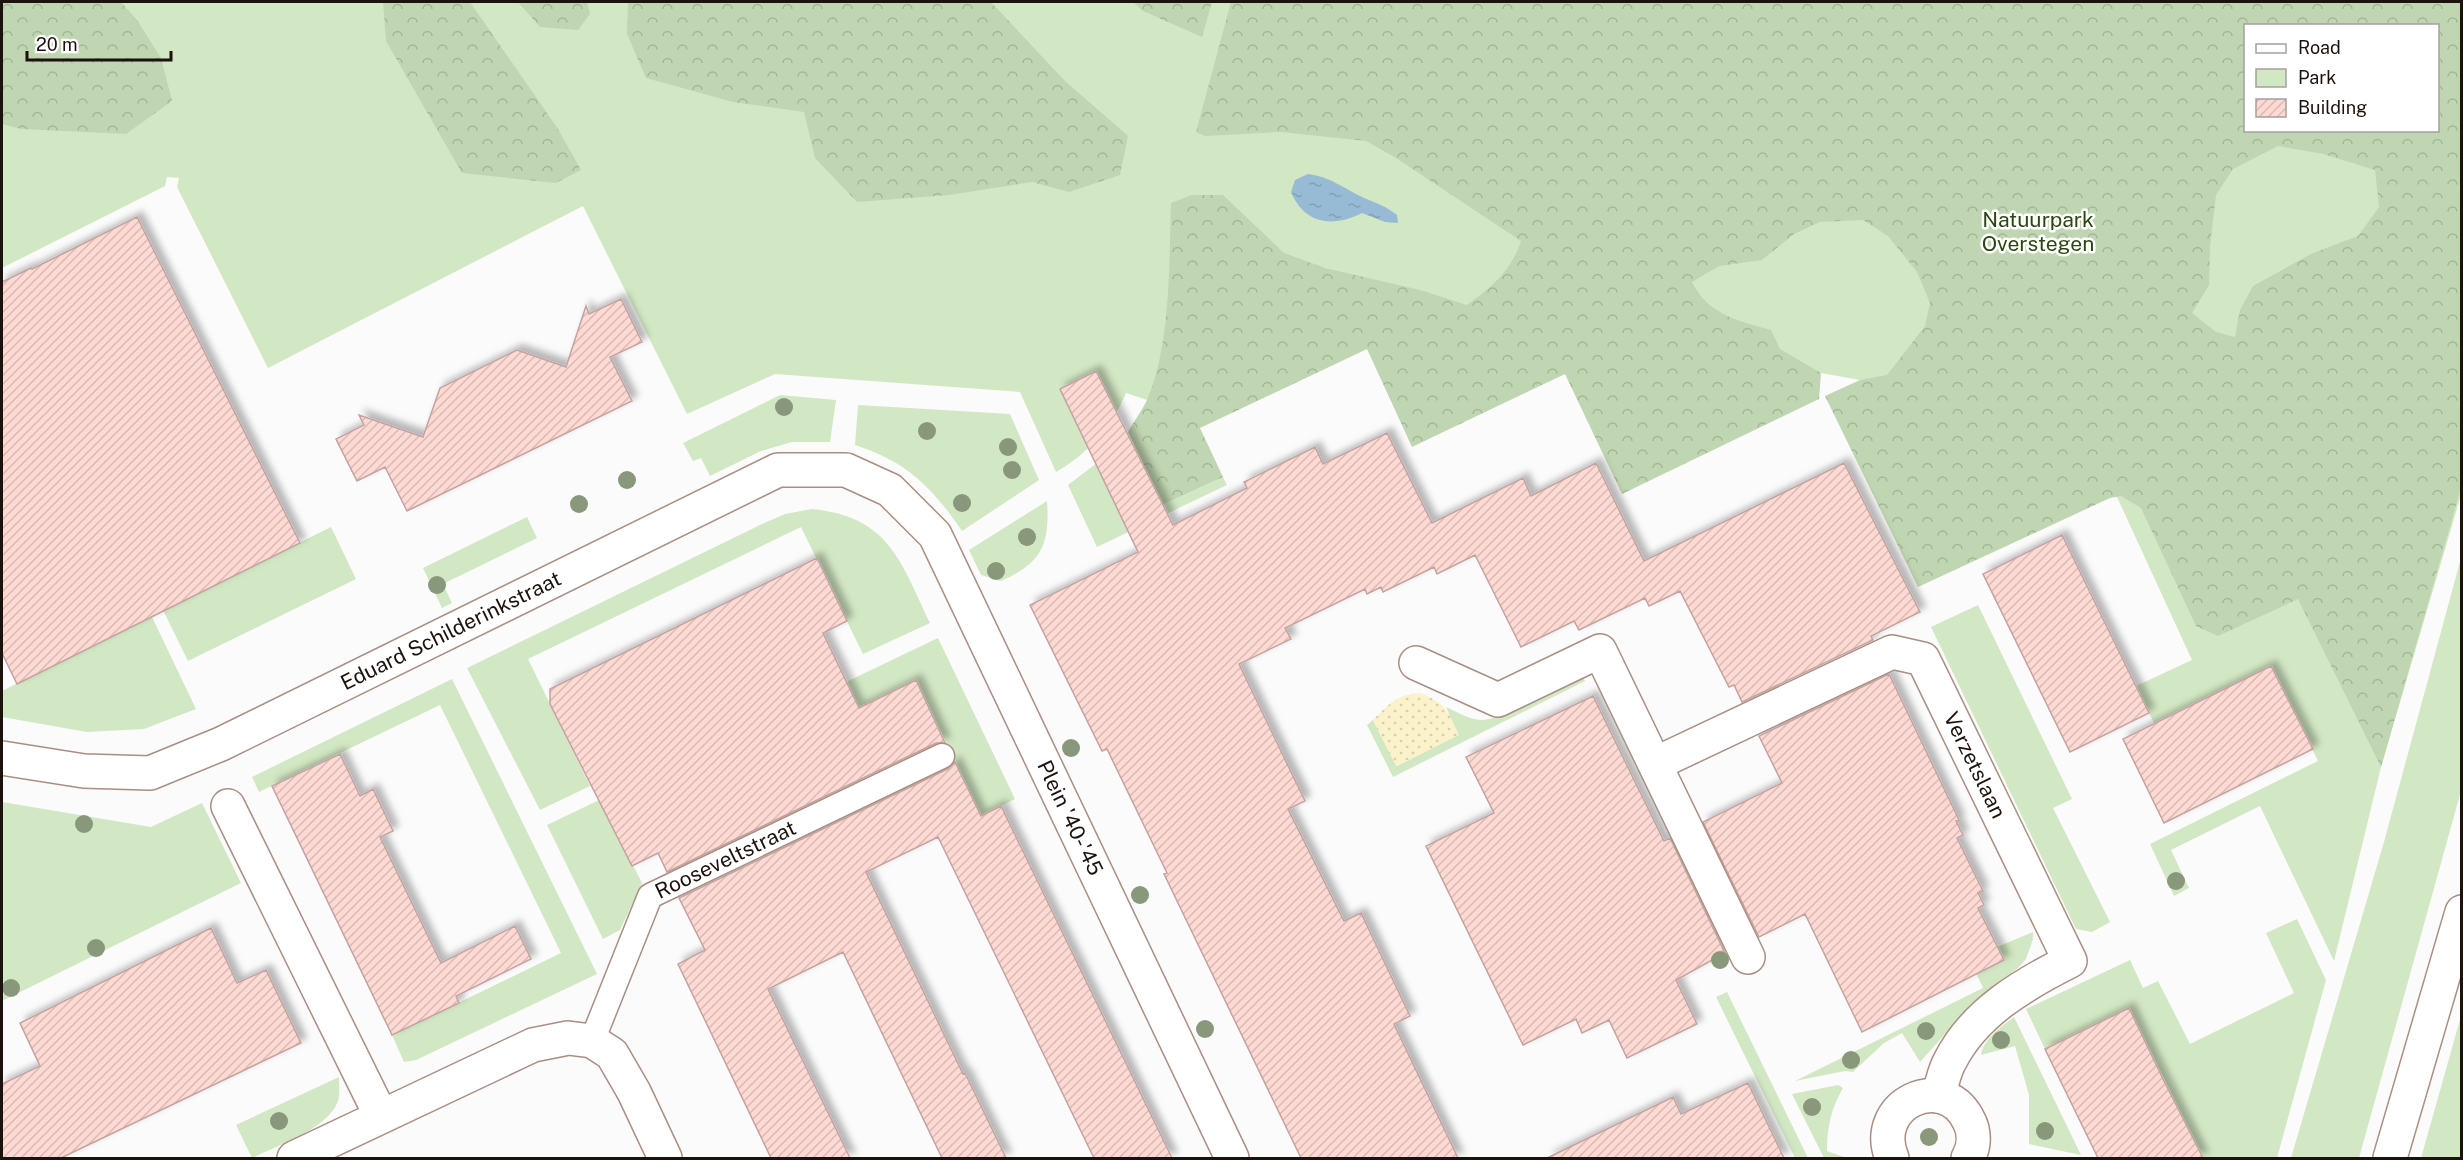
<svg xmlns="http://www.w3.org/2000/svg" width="2463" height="1160" font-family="'Public Sans',sans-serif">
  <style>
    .green { fill: #d2e7c3; fill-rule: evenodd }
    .forest { fill: url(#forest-crowns); fill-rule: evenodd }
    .sand { fill: url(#sand-dots) }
    .water { fill: url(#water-ripples) }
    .building { fill: url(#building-hatch); stroke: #c3a39f; stroke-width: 1.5; filter: url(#shadow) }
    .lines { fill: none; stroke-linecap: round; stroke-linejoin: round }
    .service-casing { stroke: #aa8e82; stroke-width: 27 }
    .minor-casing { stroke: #aa8e82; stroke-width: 36 }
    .tertiary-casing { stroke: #aa8e82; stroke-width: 36 }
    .service { stroke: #fff; stroke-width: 24 }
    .minor { stroke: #fff; stroke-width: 33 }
    .tertiary { stroke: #fff; stroke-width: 33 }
    .tree { fill: #89977b }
    .labels { text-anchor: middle; stroke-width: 5; stroke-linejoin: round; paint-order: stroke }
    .park-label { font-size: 21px; fill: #2c4613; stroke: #fff }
    .street-label { font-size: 21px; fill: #1c120d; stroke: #fff }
  </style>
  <defs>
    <pattern id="forest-crowns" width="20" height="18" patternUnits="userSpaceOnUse" patternTransform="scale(1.5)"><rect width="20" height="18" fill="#c0d5b1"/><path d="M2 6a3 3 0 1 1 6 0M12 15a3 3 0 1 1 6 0" fill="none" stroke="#a4b697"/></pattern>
    <pattern id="sand-dots" width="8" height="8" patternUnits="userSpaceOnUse" patternTransform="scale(1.5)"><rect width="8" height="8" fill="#fbf2cc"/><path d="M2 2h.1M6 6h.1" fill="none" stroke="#d7ceae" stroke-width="1.8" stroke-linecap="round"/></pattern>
    <pattern id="water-ripples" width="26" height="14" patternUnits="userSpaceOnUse" patternTransform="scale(1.5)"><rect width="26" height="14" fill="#97bbd4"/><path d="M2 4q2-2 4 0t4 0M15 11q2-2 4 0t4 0" fill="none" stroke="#82a0b5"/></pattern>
    <pattern id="building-hatch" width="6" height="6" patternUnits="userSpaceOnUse" patternTransform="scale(1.5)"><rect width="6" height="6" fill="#fed9d4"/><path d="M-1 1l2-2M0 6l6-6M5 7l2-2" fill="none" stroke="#d9b9b5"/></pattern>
    <filter id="shadow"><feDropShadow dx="5.5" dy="-5.5" stdDeviation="3" flood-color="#0004"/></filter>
  </defs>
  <rect width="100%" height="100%" fill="#fbfbfb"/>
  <path class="green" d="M2,2H2461V495L2381,767L2334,961L2260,806L2171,850L2189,888L2174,896L2150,844L2318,761L2272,666L2154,723L2136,686L2192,660L2117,497H2110L1889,412L1860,380L1821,373L1592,374L1383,333L1186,413L1126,393C1112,426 1088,454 1056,472L1020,392L775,374L687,414L583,206L268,368L177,187L179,178L167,177L165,186L2,268ZM2246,26H2438V130H2246Z
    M780,395L836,400L830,442H792L761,451L710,476L701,458L693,461L683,443Z
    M858,405L1010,414L1039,480L962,531C931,486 907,462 855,445Z
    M1128,432L1162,505L1223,477L1227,485L1097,547L1068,485L1106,456Z
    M1047,501C1050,546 1041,563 1001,581L981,575L969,550Z
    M812,509C889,517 900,560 930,623L863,654L801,527L528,659L590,786L540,810L467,668L760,525L785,514Z
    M527,517L537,538L443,584L452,603L442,608L423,568Z
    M331,527L356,579L188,661L163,610Z
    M2461,558V791L2359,1158H2291L2384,842Z
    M1978,605L2072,799L2053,808L2110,922L2092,932L2076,929L1931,627Z
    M151,615L196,709L144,729L87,732L2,717V691Z
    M938,638L1015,799L981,816L916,680L613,826L642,883L620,930L603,939L547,825Z
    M1583,677L1585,681L1393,777L1367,725L1373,720L1397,766L1458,735L1446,707C1457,712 1468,719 1480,720C1501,721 1562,687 1583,677Z
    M452,679L597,974L416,1060L404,1062L392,1035L561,953L440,705L259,792L252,777Z
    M2,802L151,827L202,803L241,883L2,1001Z
    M2297,919L2326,980L2277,1158H2203L2129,1008L2045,1049L2026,1009L2130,960L2143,988L2158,981L2190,1044L2294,993L2266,933Z
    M2033,932V939L2026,959L2019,967L1972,1004L1920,1062L1902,1033L1884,1043L1853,1072L1845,1071L1795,1081L1983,988L1976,973L1997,947Z
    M1727,992L1808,1158H1795L1716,997Z
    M2461,1016V1158H2421Z
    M2014,1017L2081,1155L2029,1144V1095L2015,1046L1981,1055C1984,1038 2001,1027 2014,1017Z
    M339,1077C339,1084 340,1094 338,1101C328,1129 278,1145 252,1158L236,1125Z
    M1838,1085L1843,1088C1831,1109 1827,1127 1827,1151L1847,1158H1824L1792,1094Z"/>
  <path class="forest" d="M2,2H121L137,20L161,58L172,101L126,134L21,129L2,124Z
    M383,2H470L558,129L581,170L556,183L462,173L386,41Z
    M518,2H587L590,14L578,30L540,27Z
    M628,2H991L1064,80L1128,136L1120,175L1069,192L1032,182L949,195L857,202L815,158L804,112L733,102L646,78L627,34Z
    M1133,2H1212L1202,37L1143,11Z
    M1231,2H2461V488L2381,767L2298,599L2218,636L2196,626L2141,508L2121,496L2110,498L1918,587L1825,396L1860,380L1887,375L1925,326L1930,303L1917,272L1888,236L1863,220L1820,222L1794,234L1762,260L1719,266L1692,282C1708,315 1739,321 1771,330L1780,349L1821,373L1819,399L1622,494L1565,374L1412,447L1367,349L1200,428L1223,477L1162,505L1128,432C1134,421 1142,411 1147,400C1171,345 1169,263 1171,203L1192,195H1223L1284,253L1325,268L1420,290L1467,305C1491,288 1512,270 1521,241L1396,158L1366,141L1281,132L1205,136L1196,132ZM2246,26H2438V130H2246ZM2278,146L2323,154L2375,170L2379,207L2358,236L2313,253L2253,286L2240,310L2235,337L2216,332L2192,313L2209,285L2210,247L2216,195L2233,169Z"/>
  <path class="sand" d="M1420,693C1446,703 1448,711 1459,735L1396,766L1373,720C1389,704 1396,695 1420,693Z"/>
  <path class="water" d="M1308,174C1331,177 1343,188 1364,198C1376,203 1386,206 1397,215L1398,223L1385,222L1362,213C1333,228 1304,224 1291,192L1295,180Z"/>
  <path class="building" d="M137,217L300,543L17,684L2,653V282L31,268L32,269Z
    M621,299L642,342L610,357L632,401L407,511L385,467L357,481L336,439L364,425L359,415L423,437L440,388L517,350L566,367L586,306L589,314Z
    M1096,371L1173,525L1247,488L1244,482L1315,447L1323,464L1387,433L1432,523L1523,478L1531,496L1596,463L1644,561L1844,463L1920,612L1871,636L1873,640L1742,702L1734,685L1729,687L1680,591L1649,606L1645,598L1579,630L1574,621L1521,647L1475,555L1437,574L1434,567L1383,592L1381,587L1367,594L1365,589L1285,628L1291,639L1239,664L1305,801L1288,809L1344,921L1361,913L1410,1016L1394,1024L1458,1158H1301L1164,874L1167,873L1107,749L1102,751L1030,605L1138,552L1060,389Z
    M2062,535L2149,713L2070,752L1983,574Z
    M817,558L847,621L823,633L859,708L916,680L945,743H936L667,872L658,853L632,866L550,704V689Z
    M2271,666L2313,749L2164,823L2123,739Z
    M1889,674L1959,820L1956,821L1963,835L1957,838L1983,891L1978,893L1984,905L1978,908L2004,960L1862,1032L1805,914L1759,937L1703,822L1782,783L1759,736Z
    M1593,696L1664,841L1670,838L1725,953L1676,980L1697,1024L1627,1058L1609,1020L1582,1033L1576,1019L1523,1045L1426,846L1494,813L1466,757Z
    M340,754L360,796L373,789L393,831L380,837L441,963L515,926L531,959L456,996L459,1003L392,1035L272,786Z
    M955,762L981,816L1001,806L1172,1158H1094L938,837L866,872L963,1074L965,1073L1006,1158H942L843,952L768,989L850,1158H771L678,964L705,950L679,898L948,769Z
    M211,928L237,983L266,970L301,1043L61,1158H2V1084L40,1066L20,1023Z
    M2129,1008L2163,1079L2203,1158H2098L2045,1049Z
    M1748,1083L1784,1158H1547L1673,1097L1681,1114Z"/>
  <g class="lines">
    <g class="service-casing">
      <g id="service">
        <path id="s1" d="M592,1041L650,896L942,756"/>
      </g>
    </g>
    <g class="minor-casing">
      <g id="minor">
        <path d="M1416,663L1498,700L1600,651L1748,957"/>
        <path id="s2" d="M2,758L84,771L150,773L221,744L778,470H846L890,490L935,535L1232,1158"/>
        <path id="s3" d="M1655,764L1892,652L1923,659L2070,961C2024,984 1974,1013 1950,1061C1944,1071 1942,1085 1938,1096"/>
        <path d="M228,806L381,1116"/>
        <path d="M294,1158L533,1045L568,1038L592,1041L612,1054L634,1092L665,1158"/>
        <path d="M1892,1158C1870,1105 1942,1070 1968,1119C1975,1131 1975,1146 1968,1158"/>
      </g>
    </g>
    <g class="tertiary-casing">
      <path id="tertiary" d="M2390,1158L2462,912"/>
    </g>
    <use href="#service" class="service"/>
    <use href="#minor" class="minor"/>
    <use href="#tertiary" class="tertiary"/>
  </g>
  <g class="tree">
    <circle cx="784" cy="407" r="9"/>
    <circle cx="927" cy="431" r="9"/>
    <circle cx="1008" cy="447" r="9"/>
    <circle cx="1012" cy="470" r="9"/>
    <circle cx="627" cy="480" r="9"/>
    <circle cx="962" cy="503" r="9"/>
    <circle cx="579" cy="504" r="9"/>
    <circle cx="1027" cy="537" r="9"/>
    <circle cx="996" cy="571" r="9"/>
    <circle cx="437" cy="585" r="9"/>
    <circle cx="1071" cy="748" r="9"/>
    <circle cx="84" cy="824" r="9"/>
    <circle cx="2176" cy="881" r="9"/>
    <circle cx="1140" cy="895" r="9"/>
    <circle cx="96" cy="948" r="9"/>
    <circle cx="1720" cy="960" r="9"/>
    <circle cx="11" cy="988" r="9"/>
    <circle cx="1205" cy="1029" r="9"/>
    <circle cx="1926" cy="1031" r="9"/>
    <circle cx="2001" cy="1040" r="9"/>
    <circle cx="1851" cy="1060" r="9"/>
    <circle cx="1812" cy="1107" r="9"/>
    <circle cx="279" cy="1121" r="9"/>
    <circle cx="2045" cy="1131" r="9"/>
    <circle cx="1929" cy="1137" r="9"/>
  </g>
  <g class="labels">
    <g class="park-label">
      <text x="2038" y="227">Natuurpark<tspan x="2038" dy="24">Overstegen</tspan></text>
    </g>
    <g class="street-label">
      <text dy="7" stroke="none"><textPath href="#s2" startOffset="482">Eduard Schilderinkstraat</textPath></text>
      <text dy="7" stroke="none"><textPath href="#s3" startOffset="412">Verzetslaan</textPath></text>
      <text dy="7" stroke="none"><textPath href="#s2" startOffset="1340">Plein '40-'45</textPath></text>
      <text dy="7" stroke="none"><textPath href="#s1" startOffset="240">Rooseveltstraat</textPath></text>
    </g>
  </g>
  <rect width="2463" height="1160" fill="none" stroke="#1c120d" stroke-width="6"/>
  <rect x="2244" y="24" width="195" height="108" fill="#ffffff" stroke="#a4a09e" stroke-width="1.5"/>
  <rect x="2256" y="44" width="30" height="9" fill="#ffffff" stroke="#a4a09e" stroke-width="1.5"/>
  <text x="2298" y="54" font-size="18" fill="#1c120d">Road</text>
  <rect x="2256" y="69" width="30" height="18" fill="#d2e7c3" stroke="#a4a09e" stroke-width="1.5"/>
  <text x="2298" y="84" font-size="18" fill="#1c120d">Park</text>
  <rect x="2256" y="99" width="30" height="18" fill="url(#building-hatch)" stroke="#a4a09e" stroke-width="1.5"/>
  <text x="2298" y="114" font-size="18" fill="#1c120d">Building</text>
  <path d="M27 51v9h144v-9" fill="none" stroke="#1c120d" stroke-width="3"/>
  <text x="36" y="51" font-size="18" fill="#1c120d" stroke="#ffffff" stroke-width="4.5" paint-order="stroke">20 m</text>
</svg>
